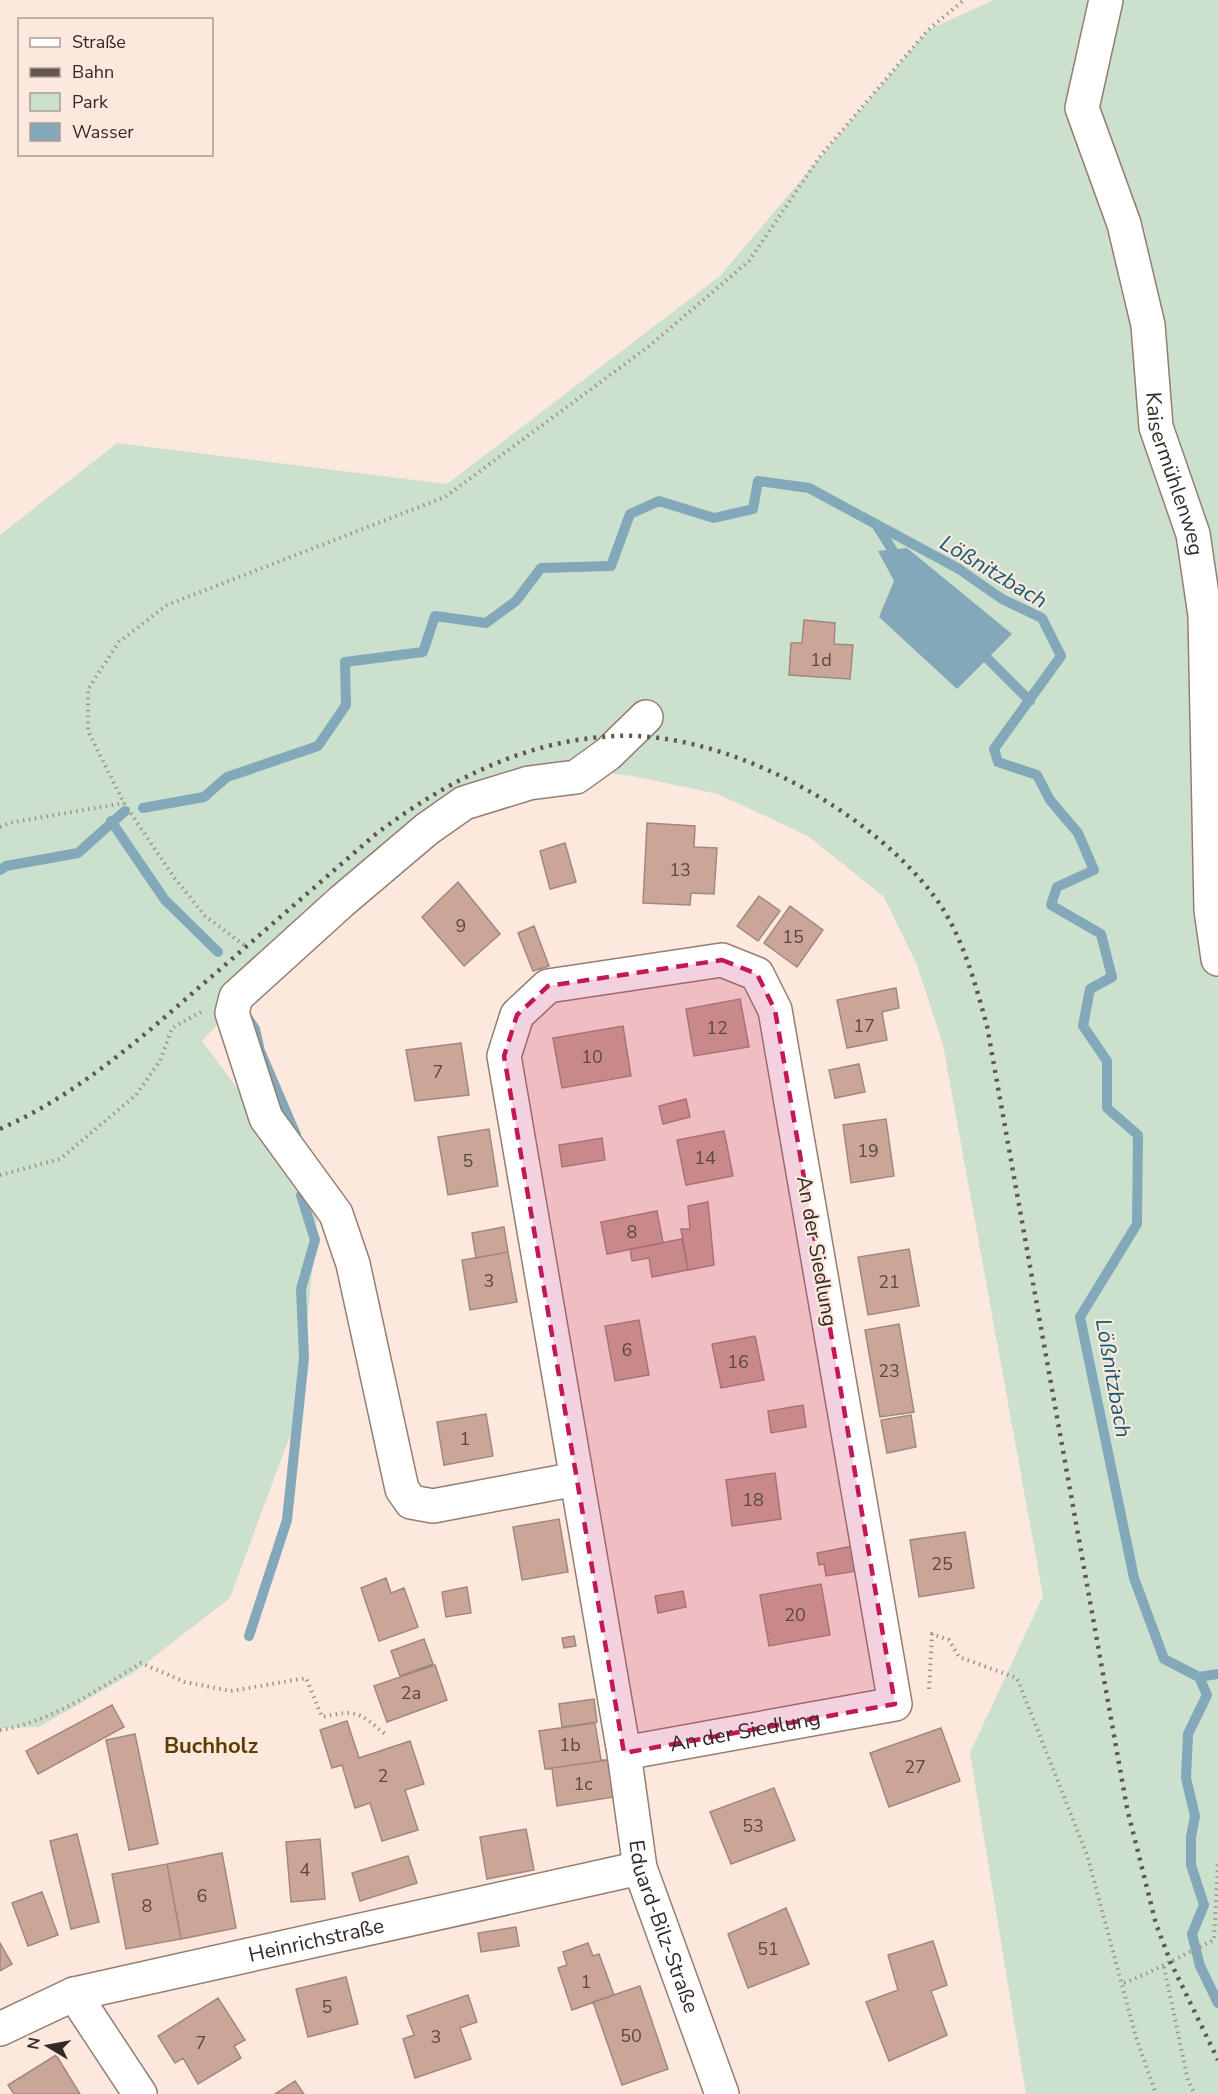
<svg xmlns="http://www.w3.org/2000/svg" width="1218" height="2094" font-family="'Nunito Sans',sans-serif">
  <style>
    .green { fill: #cbe1ce }
    .water { fill: #82a8ba }
    .lines { fill: none; stroke-linecap: round; stroke-linejoin: round }
    .stream { stroke: #82a8ba; stroke-width: 10 }
    .building { fill: #cba698; stroke: #a1887e; stroke-width: 1.5 }
    .minor-casing { stroke: #957e71; stroke-width: 36 }
    .path { stroke: #a2938a; stroke-width: 4; stroke-dasharray: 1.5 4.5; stroke-linecap: butt }
    .minor { stroke: #fff; stroke-width: 33 }
    .rail { stroke: #62564f; stroke-width: 4.5; stroke-dasharray: 3 6; stroke-linecap: butt }
    .marked { fill: #c2185b; fill-opacity: 0.2; stroke: #c2185b; stroke-width: 4.5; stroke-dasharray: 12 8; stroke-linejoin: round }
    .labels { text-anchor: middle; stroke-width: 4.5; stroke-linejoin: round; paint-order: stroke }
    .number-label { font-size: 18px; fill: #594942 }
    .street-label { font-size: 21px; fill: #332a25; stroke: #fce8dc }
    .water-label { font-size: 22px; font-style: italic; fill: #155b76; stroke: #fce8dc }
    .neighbourhood-label { font-size: 22px; font-weight: bold; fill: #5a3c00; stroke: #fce8dc }
  </style>
  <rect width="100%" height="100%" fill="#fce8dc"/>
  <path class="green" d="M994,0H1218V2094H1026L970,1753L1043,1596L943,1045L917,965L884,897L808,836L718,794L632,776L547,766L448,816L275,963L202,1041L319,1198L299,1411L230,1598L133,1673L39,1727L0,1728V535L117,443L447,484L720,276L928,30Z"/>
  <path class="water" d="M907,548L1012,634L957,689L879,617L894,581L878,551Z"/>
  <g class="lines">
    <path class="stream" d="M876,524L898,559
      M978,649L1030,701
      M143,808L204,797L227,777L318,746L346,705L345,662L423,652L435,616L486,623L516,601L541,568L611,566L630,514L659,501L714,518L753,509L758,481L809,488L959,569L1002,599L1042,618L1061,656L994,749L998,762L1037,775L1050,800L1078,833L1094,870L1057,887L1051,905L1101,934L1112,977L1090,989L1083,1026L1107,1061V1108L1138,1135L1137,1224L1080,1317L1134,1578L1164,1659L1199,1677L1207,1695L1188,1734L1186,1778L1195,1816L1191,1837V1865L1204,1905L1192,1934L1200,1966L1218,2003
      M111,821L165,900L218,952
      M0,870L6,866L78,853L125,811
      M245,1014L255,1029L260,1051L296,1135
      M249,1636L287,1520L304,1358L301,1289L315,1240L301,1195
      M1199,1677L1218,1674"/>
  </g>
  <path class="building" d="M804,620L835,623L834,644L853,645L850,679L789,675L791,643H802Z
    M647,823L695,826L694,847L717,848L714,894L691,893L690,905L643,903Z
    M565,843L576,882L550,889L540,851Z
    M458,882L500,934L464,966L422,917Z
    M759,896L780,911L758,941L737,926Z
    M790,906L823,930L797,967L764,943Z
    M534,926L549,966L533,971L518,933Z
    M896,988L899,1008L882,1012L887,1040L847,1048L837,1000Z
    M740,999L749,1047L694,1056L686,1009Z
    M623,1026L631,1076L562,1088L553,1038Z
    M461,1043L469,1095L415,1101L406,1050Z
    M859,1064L865,1092L835,1098L829,1070Z
    M686,1099L690,1117L663,1124L659,1106Z
    M886,1119L894,1176L851,1183L843,1125Z
    M489,1129L498,1186L448,1195L438,1137Z
    M724,1131L733,1176L686,1185L677,1140Z
    M602,1138L605,1160L562,1167L559,1145Z
    M708,1202L714,1265L688,1270L681,1229H690L688,1206Z
    M657,1211L663,1243L607,1254L601,1222Z
    M504,1227L508,1252L476,1258L472,1233Z
    M682,1239L688,1270L652,1277L649,1258L632,1261L630,1249Z
    M909,1249L919,1306L868,1315L858,1257Z
    M508,1252L517,1302L470,1310L462,1260Z
    M639,1320L649,1375L615,1381L605,1326Z
    M899,1324L914,1412L880,1417L865,1330Z
    M755,1336L764,1380L721,1388L712,1344Z
    M803,1405L806,1427L771,1433L768,1411Z
    M486,1414L493,1456L444,1465L437,1422Z
    M911,1415L916,1447L887,1453L881,1420Z
    M775,1473L781,1519L732,1526L726,1480Z
    M559,1519L568,1572L522,1580L513,1527Z
    M965,1532L974,1588L919,1597L910,1540Z
    M853,1546L857,1571L826,1576L824,1564L819,1565L817,1553Z
    M386,1578L391,1593L404,1588L418,1627L379,1641L361,1588Z
    M821,1584L830,1635L769,1646L760,1595Z
    M467,1587L471,1613L446,1617L442,1592Z
    M683,1591L686,1607L658,1613L655,1596Z
    M574,1636L576,1646L564,1648L562,1638Z
    M424,1639L433,1664L400,1676L391,1651Z
    M435,1665L447,1700L387,1722L374,1686Z
    M594,1699L597,1722L562,1727L559,1704Z
    M112,1705L124,1727L38,1774L26,1751Z
    M347,1721L359,1758L410,1741L424,1784L405,1790L418,1830L382,1841L370,1803L355,1808L342,1765L332,1768L320,1730Z
    M595,1723L601,1760H608L545,1769L539,1731Z
    M941,1728L960,1781L889,1807L870,1753Z
    M135,1734L158,1844L129,1850L106,1740Z
    M608,1760L614,1797L557,1806L552,1769H545Z
    M774,1788L795,1840L731,1864L710,1812Z
    M526,1829L534,1870L487,1879L480,1837Z
    M77,1834L99,1922L71,1929L50,1841Z
    M320,1839L325,1899L291,1902L286,1842Z
    M222,1853L236,1928L181,1939L167,1864Z
    M408,1856L417,1883L360,1901L352,1873Z
    M167,1864L181,1939L126,1949L112,1874Z
    M42,1892L58,1935L28,1946L12,1903Z
    M786,1908L809,1964L748,1988L728,1934Z
    M516,1927L519,1946L481,1952L478,1933Z
    M933,1941L947,1985L931,1991L947,2035L889,2061L866,2002L898,1990L888,1955Z
    M0,1943L12,1964L0,1971Z
    M588,1943L593,1956L599,1954L614,1995L572,2010L558,1968L567,1965L563,1952Z
    M346,1977L358,2024L308,2037L296,1989Z
    M640,1986L668,2069L622,2085L593,2002Z
    M468,1995L477,2022L460,2028L471,2059L415,2078L403,2039L414,2035L407,2016Z
    M218,1998L245,2040L234,2046L241,2058L198,2084L183,2058L175,2063L158,2036Z
    M56,2055L80,2094H14L8,2085Z
    M295,2081L304,2094H275Z"/>
  <g class="lines">
    <g class="minor-casing">
      <g id="minor">
        <path id="s1" d="M1106,0L1082,108L1124,224L1148,325L1156,427L1193,534L1205,615L1211,910L1218,959"/>
        <path d="M576,1479L433,1506L411,1502L402,1489L353,1264L336,1214L266,1118L232,1013L236,997L342,901L427,829L464,803L529,783L576,777L608,754L646,717"/>
        <path id="s2" d="M624,1753L895,1704L775,1010L757,974L722,960L548,986L517,1015L504,1056L624,1753L640,1868L722,2094"/>
        <path d="M74,1994L140,2094"/>
        <path id="s3" d="M0,2029L74,1994L640,1868"/>
      </g>
    </g>
    <path class="path" d="M0,827L9,823L124,803
      M244,945L205,916L173,876L124,803L88,731V689L119,642L167,605L445,497L648,347L749,261L821,155L928,30L964,0
      M0,1175L60,1159L136,1095L160,1061L172,1028L201,1012
      M929,1689L932,1634L949,1640L959,1657L1017,1678L1087,1855L1136,2037L1156,2094
      M0,1730C51,1722 97,1690 141,1663L185,1682L231,1691L306,1678L322,1717C357,1709 359,1712 386,1735
      M1164,1967L1188,2081L1195,2094
      M1124,1983C1155,1971 1184,1954 1214,1940L1218,1861"/>
    <use href="#minor" class="minor"/>
    <path class="rail" d="M0,1129C77,1095 140,1039 203,984C261,934 318,884 376,834C446,781 525,740 616,736C727,731 872,811 937,900C963,937 975,983 987,1026L1127,1808L1156,1924L1171,1963L1218,2060"/>
  </g>
  <path class="marked" d="M722,960L757,974L775,1010L895,1704L624,1753L504,1056L517,1015L548,986Z"/>
  <g class="labels">
    <g class="number-label">
      <text x="821" y="666">1d</text>
      <text x="680" y="876">13</text>
      <text x="461" y="932">9</text>
      <text x="793" y="943">15</text>
      <text x="864" y="1032">17</text>
      <text x="717" y="1034">12</text>
      <text x="592" y="1063">10</text>
      <text x="438" y="1078">7</text>
      <text x="868" y="1157">19</text>
      <text x="705" y="1164">14</text>
      <text x="468" y="1167">5</text>
      <text x="632" y="1238">8</text>
      <text x="489" y="1287">3</text>
      <text x="889" y="1288">21</text>
      <text x="627" y="1356">6</text>
      <text x="738" y="1368">16</text>
      <text x="889" y="1377">23</text>
      <text x="465" y="1445">1</text>
      <text x="753" y="1506">18</text>
      <text x="942" y="1570">25</text>
      <text x="795" y="1621">20</text>
      <text x="411" y="1699">2a</text>
      <text x="570" y="1751">1b</text>
      <text x="915" y="1773">27</text>
      <text x="383" y="1782">2</text>
      <text x="583" y="1790">1c</text>
      <text x="753" y="1832">53</text>
      <text x="305" y="1876">4</text>
      <text x="202" y="1902">6</text>
      <text x="147" y="1912">8</text>
      <text x="768" y="1955">51</text>
      <text x="586" y="1988">1</text>
      <text x="327" y="2013">5</text>
      <text x="631" y="2042">50</text>
      <text x="436" y="2043">3</text>
      <text x="201" y="2049">7</text>
    </g>
    <g class="street-label">
      <text dy="7" stroke="none"><textPath href="#s1" startOffset="490">Kaisermühlenweg</textPath></text>
      <text transform="translate(817 1251) rotate(80)" y="7">An der Siedlung</text>
      <text dy="7" stroke="none"><textPath href="#s2" startOffset="123">An der Siedlung</textPath></text>
      <text dy="7" stroke="none"><textPath href="#s2" startOffset="2205">Eduard-Bilz-Straße</textPath></text>
      <text dy="7" stroke="none"><textPath href="#s3" startOffset="330">Heinrichstraße</textPath></text>
    </g>
    <g class="water-label">
      <text transform="translate(994 571) rotate(31)" y="8">Lößnitzbach</text>
      <text transform="translate(1114 1378) rotate(80)" y="8">Lößnitzbach</text>
    </g>
    <g class="neighbourhood-label">
      <text x="211" y="1753">Buchholz</text>
    </g>
  </g>
  <rect x="18" y="18" width="195" height="138" fill="#fce8dc" stroke="#ac9c93" stroke-width="1.5"/>
  <rect x="30" y="38" width="30" height="9" fill="#ffffff" stroke="#ac9c93" stroke-width="1.5"/>
  <text x="72" y="48" font-size="18" fill="#332a25">Straße</text>
  <rect x="30" y="68" width="30" height="9" fill="#62564f" stroke="#ac9c93" stroke-width="1.5"/>
  <text x="72" y="78" font-size="18" fill="#332a25">Bahn</text>
  <rect x="30" y="93" width="30" height="18" fill="#cbe1ce" stroke="#ac9c93" stroke-width="1.5"/>
  <text x="72" y="108" font-size="18" fill="#332a25">Park</text>
  <rect x="30" y="123" width="30" height="18" fill="#82a8ba" stroke="#ac9c93" stroke-width="1.5"/>
  <text x="72" y="138" font-size="18" fill="#332a25">Wasser</text>
  <g transform="translate(48 2046) rotate(280)" stroke="#fce8dc" stroke-width="4.5" paint-order="stroke">
  <path d="M0-4.5L10 22L0 15L-10 22Z" fill="#332a25"/>
  <text y="-9" font-size="16" font-weight="bold" text-anchor="middle" fill="#332a25">N</text>
  </g>
</svg>
